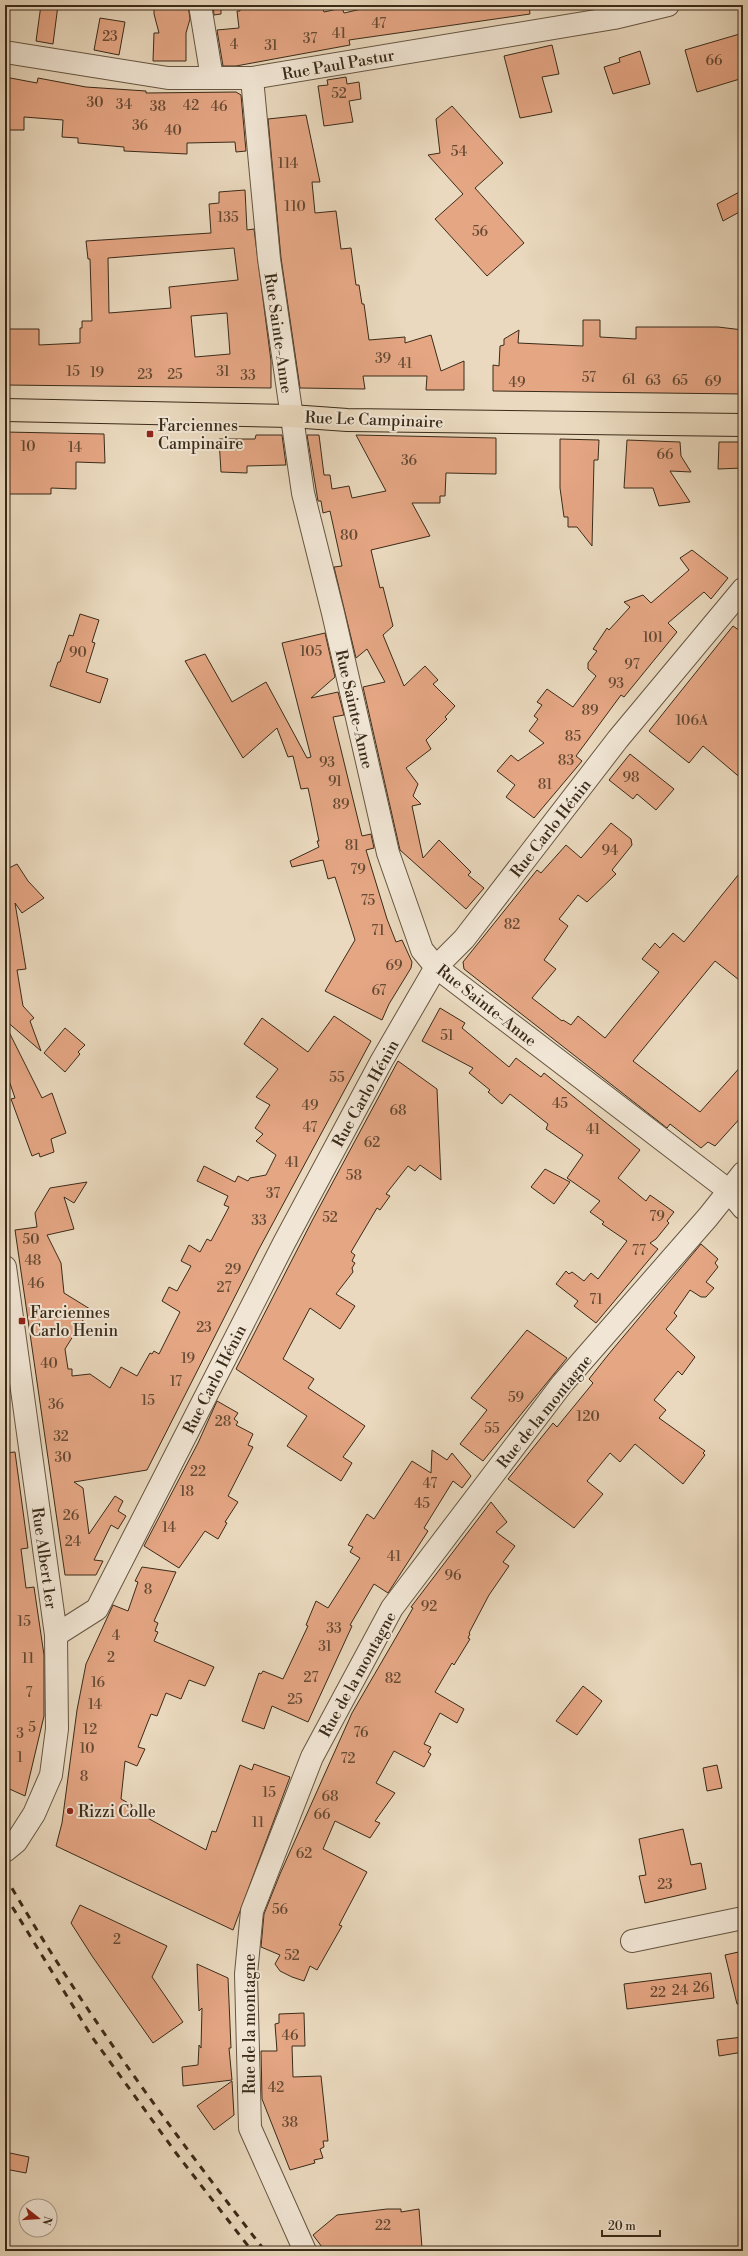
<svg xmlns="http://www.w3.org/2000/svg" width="748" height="2256" font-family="'Libre Bodoni',serif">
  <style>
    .building { fill: #e5a684; stroke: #3a2b19; fill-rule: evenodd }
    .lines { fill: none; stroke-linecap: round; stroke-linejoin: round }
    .minor-casing { stroke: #665642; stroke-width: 24 }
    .major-casing { stroke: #3a2b19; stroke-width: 24 }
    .minor { stroke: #f1e6d5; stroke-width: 22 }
    .major { stroke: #ead9be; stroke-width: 22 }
    .rail { stroke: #3a2b19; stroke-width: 3; stroke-dasharray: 7 7; stroke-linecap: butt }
    .poi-dot { fill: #8f2418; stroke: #f1e6d5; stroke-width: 1.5 }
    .labels { text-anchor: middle; stroke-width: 4; stroke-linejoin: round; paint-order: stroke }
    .number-label { font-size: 14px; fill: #654a34 }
    .street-label { font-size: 16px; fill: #3a2b19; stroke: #f1e6d5 }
    .poi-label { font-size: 16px; fill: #3a2b19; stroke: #f1e6d5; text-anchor: start }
  </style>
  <rect width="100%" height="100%" fill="#ead9be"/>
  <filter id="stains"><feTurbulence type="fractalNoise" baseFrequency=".005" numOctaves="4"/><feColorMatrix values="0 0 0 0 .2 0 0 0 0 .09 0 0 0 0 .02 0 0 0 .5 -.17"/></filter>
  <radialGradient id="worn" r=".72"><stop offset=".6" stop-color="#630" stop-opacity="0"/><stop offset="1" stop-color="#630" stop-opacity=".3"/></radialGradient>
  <path class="building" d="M41,5H58L53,44L36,41Z
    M154,5H188L190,19L186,33V61H153L154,33H159L154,14Z
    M213,5H221V14L214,15Z
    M239,5H322L324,12L342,8L344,13L379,5H529L530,14L349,40L350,45L236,66H223L217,30L239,28L237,11H240Z
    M100,18L125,22L119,55L94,50Z
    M743,33V78L697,92L685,50Z
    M552,45L559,74L542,77L552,112L520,118L504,56Z
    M640,51L650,84L613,94L604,67L620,62L619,58Z
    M5,77L37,83L38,78L86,87L146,91V93L236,92L241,95L246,151L236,152L235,142L187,143V154L124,151V147L78,143V138L62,137L63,120L24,117V130H8V123H5Z
    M346,77L347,84L359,82L361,99L349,101L353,122L324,126L318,86L328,85L327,80Z
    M452,106L503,163L475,188L524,243L487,276L435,219L463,194L428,155L440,153L436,119Z
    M306,115L320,182H312L315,213L336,211L341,249L351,248L356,285H359L362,304H364L369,340L405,337V343L431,335L441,371L464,361V390H426L427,376H363L365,389L300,388L281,258L268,119Z
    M245,190L247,230L254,229L271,361V388L5,385V329H39V345L80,343V328H82V321H92L90,259H88L86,241L211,233L209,204L219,203V192ZM234,248L238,280L169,287L171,308L109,313L108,258ZM227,313L230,354L195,357L191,316Z
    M743,190V210L723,221L717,204Z
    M583,320H600V337L636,339V327H718L743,330V394L493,391V365L499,366L500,346L504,345V339L519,330L518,343L583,346Z
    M5,432L104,434L105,463L76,462V489L51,488V494H5Z
    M256,435H282L286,465L247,466V473L221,472L219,439H255Z
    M307,435H319L324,475H330L332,489L349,486L352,498L386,491L356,435L496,438V474L446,473L445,496H440V503H412L430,536L371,550L380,588L383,587L393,626L383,635L404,686L425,666L438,680L433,684L455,706L445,717L447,719L426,740L431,749L406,768L418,784L413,796L421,804L412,806L423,858L439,840L471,872L468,875L484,888L466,909L400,850L363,687L385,682L367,649L356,658L334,567L342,566L330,511L323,513L321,501H318Z
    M560,439L599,440L598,460H594L592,546L577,527H568V517H564L560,488Z
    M627,440L680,442L681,456L691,472L670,471L690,502L659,506L653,488H624Z
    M719,442H743V468L718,469Z
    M692,550L728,578L711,599L704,592L668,623L677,632L624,697L621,695L576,756L582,761L534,818L506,797L515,785L497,771L511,755L518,761L544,743L529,731L538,719L534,716L542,705L537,702L547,689L573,707L596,676L588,669V663L597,651L593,649L607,628L609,630L630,607L624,602L643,595L651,603L689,570L680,558Z
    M80,614L99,620L92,642L95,643L86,672L108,679L100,703L50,686L58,662H60L69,635L73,636Z
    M733,626L743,633V780L703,746L689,763L649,731Z
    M325,633L335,677L311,698L338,692L344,715L333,717L362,836L371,834L374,848L366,850L387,919L396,942L402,940L412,962L411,968L389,1004L382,1020L325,991L355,940L335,877L328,879L323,860L292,867L290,861L319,847L317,841H319L310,797L308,788L301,789L293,756L288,757L277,728L243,758L185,661L205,654L232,702L266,682L307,758L311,757L282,643Z
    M630,754L674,789L656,810L637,794L633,799L609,780Z
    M611,823L631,839L632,845L612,870L616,874L587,902L578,895L559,919L568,926L544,960L556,969L532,998L562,1021L563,1020L571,1025L578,1016L605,1038L659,972L642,959L655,943L660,948L673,933L684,942L743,869V983L715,961L633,1061L700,1112L743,1064V1115L715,1146L708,1142L701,1148L670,1124L667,1128L464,969L463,962L537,870L541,873L566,845L581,858Z
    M17,864L28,881L44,898L22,913L15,903L26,969L17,970L23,1006L34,1018L30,1021L41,1051L5,1020V895L10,894L5,886V870Z
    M440,1008L465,1023L462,1028L509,1067L516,1058L541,1077L544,1073L640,1150L618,1178L646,1201L650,1195L674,1212L667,1221L669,1223L656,1239L650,1243L658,1249L596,1323L574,1306L578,1301L556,1284L566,1271L569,1274L572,1272L584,1281L591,1273L598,1279L627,1241L602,1224L604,1222L590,1212L600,1201L567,1178L583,1155L546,1129L548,1124L510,1094L502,1104L488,1092L490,1090L469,1073L473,1068L422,1041Z
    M334,1016L371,1041L259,1249L147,1470L74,1482L83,1488L89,1534L115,1496L123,1501L118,1511L126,1516L118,1529L111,1525L94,1560L103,1561L96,1575H65L15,1230L37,1227L35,1213L50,1188L87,1182L74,1203L64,1197L74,1229L47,1235L61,1263L64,1293L90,1309L65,1349L68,1369H72V1376L90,1374L110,1388L121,1367L137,1376L150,1353L152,1354L154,1351L159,1354L180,1312L162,1301L169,1287L177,1291L191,1266L181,1261L189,1245L200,1252L207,1239L211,1241L229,1207L224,1205L228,1196L197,1181L204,1166L235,1182L238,1176L248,1181L250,1178L266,1175L276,1155L256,1141L263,1134L255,1128L270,1105L256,1097L278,1069L244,1044L262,1018L308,1052Z
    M5,1024L42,1098L52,1093L66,1133L51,1139L54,1152L40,1157L39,1153L32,1156L11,1099L15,1098L5,1069Z
    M65,1028L85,1045L78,1052L80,1054L65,1072L44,1053Z
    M398,1061L437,1089L441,1180L420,1165L415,1171L408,1166L386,1194L390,1196L380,1210L377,1208L351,1252L355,1255L352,1261L355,1263L352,1268L353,1272L336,1294L355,1306L340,1329L310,1308L283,1359L314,1379L308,1388L365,1426L343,1457L352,1463L341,1481L287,1446L307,1416L236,1369L313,1219Z
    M545,1169L570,1182L554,1204L531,1187Z
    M701,1244L718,1259L715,1263L718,1267L706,1282L714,1288L706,1297H701L690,1290L674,1313L677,1316L666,1329L695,1357L682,1375L678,1371L654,1400L666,1410L659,1418L705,1451L703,1453L705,1455L683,1484L635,1444L620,1462L610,1453L587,1481L603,1494L574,1528L508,1479L553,1423L557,1427L593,1383L589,1379L608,1355Z
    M527,1330L567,1358L483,1461L460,1444L487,1410L471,1398Z
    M217,1401L238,1413L234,1419L238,1422L236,1425L253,1434L248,1445L253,1447L228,1496L238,1502L225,1522L227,1523L218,1539L205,1531L179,1568L144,1546L198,1443Z
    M432,1450L447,1460L452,1453L471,1476L462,1488L453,1481L424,1528L428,1531L388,1593L374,1584L350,1625L352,1626L308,1722L272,1706L264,1729L242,1721L259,1673L261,1674L263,1671L283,1679L308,1626L306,1625L316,1601L328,1608L360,1558L350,1552L353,1547L348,1545L367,1514L374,1519L412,1461L431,1473Z
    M15,1452L28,1548L21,1549L26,1588L34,1587L44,1655V1716L25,1796L5,1787V1453Z
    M491,1502L507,1522L496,1532L515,1546L503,1562L509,1566L489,1595L469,1633L470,1634L468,1638L470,1639L454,1665L452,1663L435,1692L464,1709L457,1723L440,1713L424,1744L431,1747L428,1752L431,1754L424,1767L394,1751L376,1783L395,1793L375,1821L380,1823L370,1838L335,1821L323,1849L367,1872L339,1925L342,1926L317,1970L310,1966L304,1981L292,1977L280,1971L275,1964L280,1955L261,1947L264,1914L280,1874L352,1713L413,1608L411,1607Z
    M142,1567L176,1572L154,1621L158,1623L155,1631L158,1632L154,1641L214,1667L205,1686L189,1680L181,1699L166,1693L157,1716L151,1714L138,1747L145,1749L137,1766L125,1761L121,1799L132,1805L131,1809L206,1850L212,1831L216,1832L240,1765L252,1770L254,1764L290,1777L233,1930L56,1846L62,1823L77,1710L86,1664L113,1605L128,1611L138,1582L135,1581Z
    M583,1686L602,1701L577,1735L556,1721Z
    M717,1765L722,1788L707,1791L703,1768Z
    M683,1829L691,1865L701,1863L706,1889L645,1903L639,1876L646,1875L639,1839Z
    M80,1905L167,1946L152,1977L183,2022L153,2043L92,1956L71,1923Z
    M743,1951V2004H737L725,1955Z
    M197,1964L228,1978L231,2048H229L232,2080L183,2086L182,2067L198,2065L199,2045L201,2048L202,2008L199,2011Z
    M711,1973L714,1998L627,2009L624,1984Z
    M304,2013L305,2046H292L293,2077L321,2076L328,2141H323L324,2147L320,2149L323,2158L314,2160L315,2163L290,2170L262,2099L261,2051H277L275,2024L279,2023V2014Z
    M743,2037V2052L719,2056L717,2040Z
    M232,2081L234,2115L214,2130L197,2106Z
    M5,2152L29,2157L26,2173L5,2169Z
    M387,2209H401V2212L419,2209L422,2248L404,2251H325L313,2235L337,2215Z"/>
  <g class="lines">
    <g class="minor-casing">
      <path id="minor" d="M200,5L212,78
        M5,52L168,78H252L614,18L668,5
        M252,78L269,259L303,493L333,613L388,853L422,950L436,967L728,1190L743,1208
        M5,1267L56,1635L57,1729L51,1775L34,1814L16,1842L5,1851
        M56,1635L97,1609L284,1243L381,1062L436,967L464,939L618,739L743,589
        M632,1941L743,1918
        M305,2251L250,2128L246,1974L252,1911L312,1757L392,1608L562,1384L708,1217L743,1173"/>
    </g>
    <g class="major-casing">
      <path id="major" d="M5,410L291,416L347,420L743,425"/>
    </g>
    <use href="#minor" class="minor"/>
    <use href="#major" class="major"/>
    <path class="rail" d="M5,1876C81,2009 172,2131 265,2251
      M5,1895L92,2037L176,2153L252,2251"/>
  </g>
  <g class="poi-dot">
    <rect x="146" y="430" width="8" height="8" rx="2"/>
    <rect x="18" y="1317" width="8" height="8" rx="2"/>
    <circle cx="70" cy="1811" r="4"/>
  </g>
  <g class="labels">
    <g class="number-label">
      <text x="379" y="28">47</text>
      <text x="339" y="38">41</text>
      <text x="110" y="41">23</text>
      <text x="310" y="43">37</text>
      <text x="234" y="49">4</text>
      <text x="271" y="50">31</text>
      <text x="714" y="65">66</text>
      <text x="339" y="98">52</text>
      <text x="95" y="107">30</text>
      <text x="124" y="109">34</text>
      <text x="191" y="110">42</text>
      <text x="158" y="111">38</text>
      <text x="219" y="111">46</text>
      <text x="140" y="130">36</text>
      <text x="173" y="135">40</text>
      <text x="459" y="156">54</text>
      <text x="288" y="168">114</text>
      <text x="295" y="211">110</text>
      <text x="228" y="222">135</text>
      <text x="480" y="236">56</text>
      <text x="383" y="363">39</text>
      <text x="405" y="368">41</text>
      <text x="73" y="376">15</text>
      <text x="223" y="376">31</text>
      <text x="97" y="377">19</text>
      <text x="145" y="379">23</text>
      <text x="175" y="379">25</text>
      <text x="248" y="380">33</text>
      <text x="589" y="382">57</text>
      <text x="629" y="384">61</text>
      <text x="653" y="385">63</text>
      <text x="680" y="385">65</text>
      <text x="713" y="386">69</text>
      <text x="517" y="387">49</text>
      <text x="28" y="451">10</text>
      <text x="75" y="452">14</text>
      <text x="665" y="459">66</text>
      <text x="409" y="465">36</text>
      <text x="349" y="540">80</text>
      <text x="653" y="642">101</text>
      <text x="311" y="656">105</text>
      <text x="78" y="657">90</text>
      <text x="632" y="669">97</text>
      <text x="616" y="688">93</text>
      <text x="590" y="715">89</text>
      <text x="692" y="725">106A</text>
      <text x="573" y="741">85</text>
      <text x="566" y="765">83</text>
      <text x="327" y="767">93</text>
      <text x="631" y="782">98</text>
      <text x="335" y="786">91</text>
      <text x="545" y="789">81</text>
      <text x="341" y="809">89</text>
      <text x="352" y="850">81</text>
      <text x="610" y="855">94</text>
      <text x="358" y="874">79</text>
      <text x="368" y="905">75</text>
      <text x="512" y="929">82</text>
      <text x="378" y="935">71</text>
      <text x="394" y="970">69</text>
      <text x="379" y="995">67</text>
      <text x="447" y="1040">51</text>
      <text x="337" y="1082">55</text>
      <text x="560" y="1108">45</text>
      <text x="310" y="1110">49</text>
      <text x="398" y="1115">68</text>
      <text x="310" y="1132">47</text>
      <text x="593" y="1134">41</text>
      <text x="372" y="1147">62</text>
      <text x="292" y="1167">41</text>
      <text x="354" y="1180">58</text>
      <text x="273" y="1198">37</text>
      <text x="657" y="1221">79</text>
      <text x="330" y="1222">52</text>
      <text x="259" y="1225">33</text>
      <text x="31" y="1244">50</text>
      <text x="639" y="1255">77</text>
      <text x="33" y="1265">48</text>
      <text x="233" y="1274">29</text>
      <text x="36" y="1288">46</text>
      <text x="224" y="1292">27</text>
      <text x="596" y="1304">71</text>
      <text x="204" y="1332">23</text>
      <text x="188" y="1363">19</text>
      <text x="49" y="1368">40</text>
      <text x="176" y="1386">17</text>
      <text x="516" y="1402">59</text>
      <text x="148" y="1405">15</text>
      <text x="56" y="1409">36</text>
      <text x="588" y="1421">120</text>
      <text x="223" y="1426">28</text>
      <text x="492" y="1433">55</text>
      <text x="61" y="1441">32</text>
      <text x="63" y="1462">30</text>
      <text x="198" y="1476">22</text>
      <text x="430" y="1488">47</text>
      <text x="187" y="1496">18</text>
      <text x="422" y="1508">45</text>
      <text x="71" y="1520">26</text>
      <text x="169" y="1532">14</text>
      <text x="73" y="1546">24</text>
      <text x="394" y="1561">41</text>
      <text x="453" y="1580">96</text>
      <text x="148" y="1594">8</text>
      <text x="429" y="1611">92</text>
      <text x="24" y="1626">15</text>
      <text x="334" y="1633">33</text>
      <text x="116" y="1640">4</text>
      <text x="325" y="1651">31</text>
      <text x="111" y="1662">2</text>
      <text x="28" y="1663">11</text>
      <text x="311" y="1682">27</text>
      <text x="393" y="1683">82</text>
      <text x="98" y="1687">16</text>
      <text x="29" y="1697">7</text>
      <text x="295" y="1704">25</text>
      <text x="95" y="1709">14</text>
      <text x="32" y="1732">5</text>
      <text x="90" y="1734">12</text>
      <text x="361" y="1737">76</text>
      <text x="20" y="1738">3</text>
      <text x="87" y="1753">10</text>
      <text x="20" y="1762">1</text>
      <text x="348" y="1763">72</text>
      <text x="84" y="1781">8</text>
      <text x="269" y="1797">15</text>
      <text x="330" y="1801">68</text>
      <text x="322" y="1819">66</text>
      <text x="258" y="1827">11</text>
      <text x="304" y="1858">62</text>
      <text x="665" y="1889">23</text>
      <text x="280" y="1914">56</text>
      <text x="117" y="1944">2</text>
      <text x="292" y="1960">52</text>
      <text x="701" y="1992">26</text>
      <text x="680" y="1995">24</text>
      <text x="658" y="1997">22</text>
      <text x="290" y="2040">46</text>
      <text x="276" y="2092">42</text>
      <text x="290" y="2127">38</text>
      <text x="383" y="2230">22</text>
    </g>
    <g class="street-label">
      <text transform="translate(338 64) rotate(-10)" y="6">Rue Paul Pastur</text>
      <text transform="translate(279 333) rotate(82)" y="6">Rue Sainte-Anne</text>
      <text transform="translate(374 419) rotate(2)" y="6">Rue Le Campinaire</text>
      <text transform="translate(355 709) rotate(77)" y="6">Rue Sainte-Anne</text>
      <text transform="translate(550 828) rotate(-52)" y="6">Rue Carlo Hénin</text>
      <text transform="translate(487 1005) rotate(38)" y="6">Rue Sainte-Anne</text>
      <text transform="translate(365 1093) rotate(-61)" y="6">Rue Carlo Hénin</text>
      <text transform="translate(214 1379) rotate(-63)" y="6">Rue Carlo Hénin</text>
      <text transform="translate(544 1411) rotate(-51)" y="6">Rue de la montagne</text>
      <text transform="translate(45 1558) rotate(82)" y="6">Rue Albert 1er</text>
      <text transform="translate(357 1674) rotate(-61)" y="6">Rue de la montagne</text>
      <text transform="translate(249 2024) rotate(-90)" y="6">Rue de la montagne</text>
    </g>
    <g class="poi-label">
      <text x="158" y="431">Farciennes<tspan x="158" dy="18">Campinaire</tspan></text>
      <text x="30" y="1318">Farciennes<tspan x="30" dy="18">Carlo Henin</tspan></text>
      <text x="78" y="1817">Rizzi Colle</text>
    </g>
  </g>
  <rect width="748" height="2256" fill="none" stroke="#ead9be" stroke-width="20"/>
  <rect x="6" y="6" width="736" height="2244" fill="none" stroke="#3a2b19" stroke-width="2"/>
  <rect x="10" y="10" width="728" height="2236" fill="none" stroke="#3a2b19"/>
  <g transform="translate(38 2218) rotate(107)"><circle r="19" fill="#f1e6d5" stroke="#a89b8a"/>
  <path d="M0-3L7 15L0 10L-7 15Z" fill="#8f2418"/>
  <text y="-6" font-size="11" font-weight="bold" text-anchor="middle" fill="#3a2b19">N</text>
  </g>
  <path d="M602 2230v6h58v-6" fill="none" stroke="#3a2b19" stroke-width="2"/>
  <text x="608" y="2230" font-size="12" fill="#3a2b19" stroke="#f1e6d5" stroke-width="3" paint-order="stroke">20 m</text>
  <rect width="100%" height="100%" filter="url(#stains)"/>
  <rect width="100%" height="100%" fill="url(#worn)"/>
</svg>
